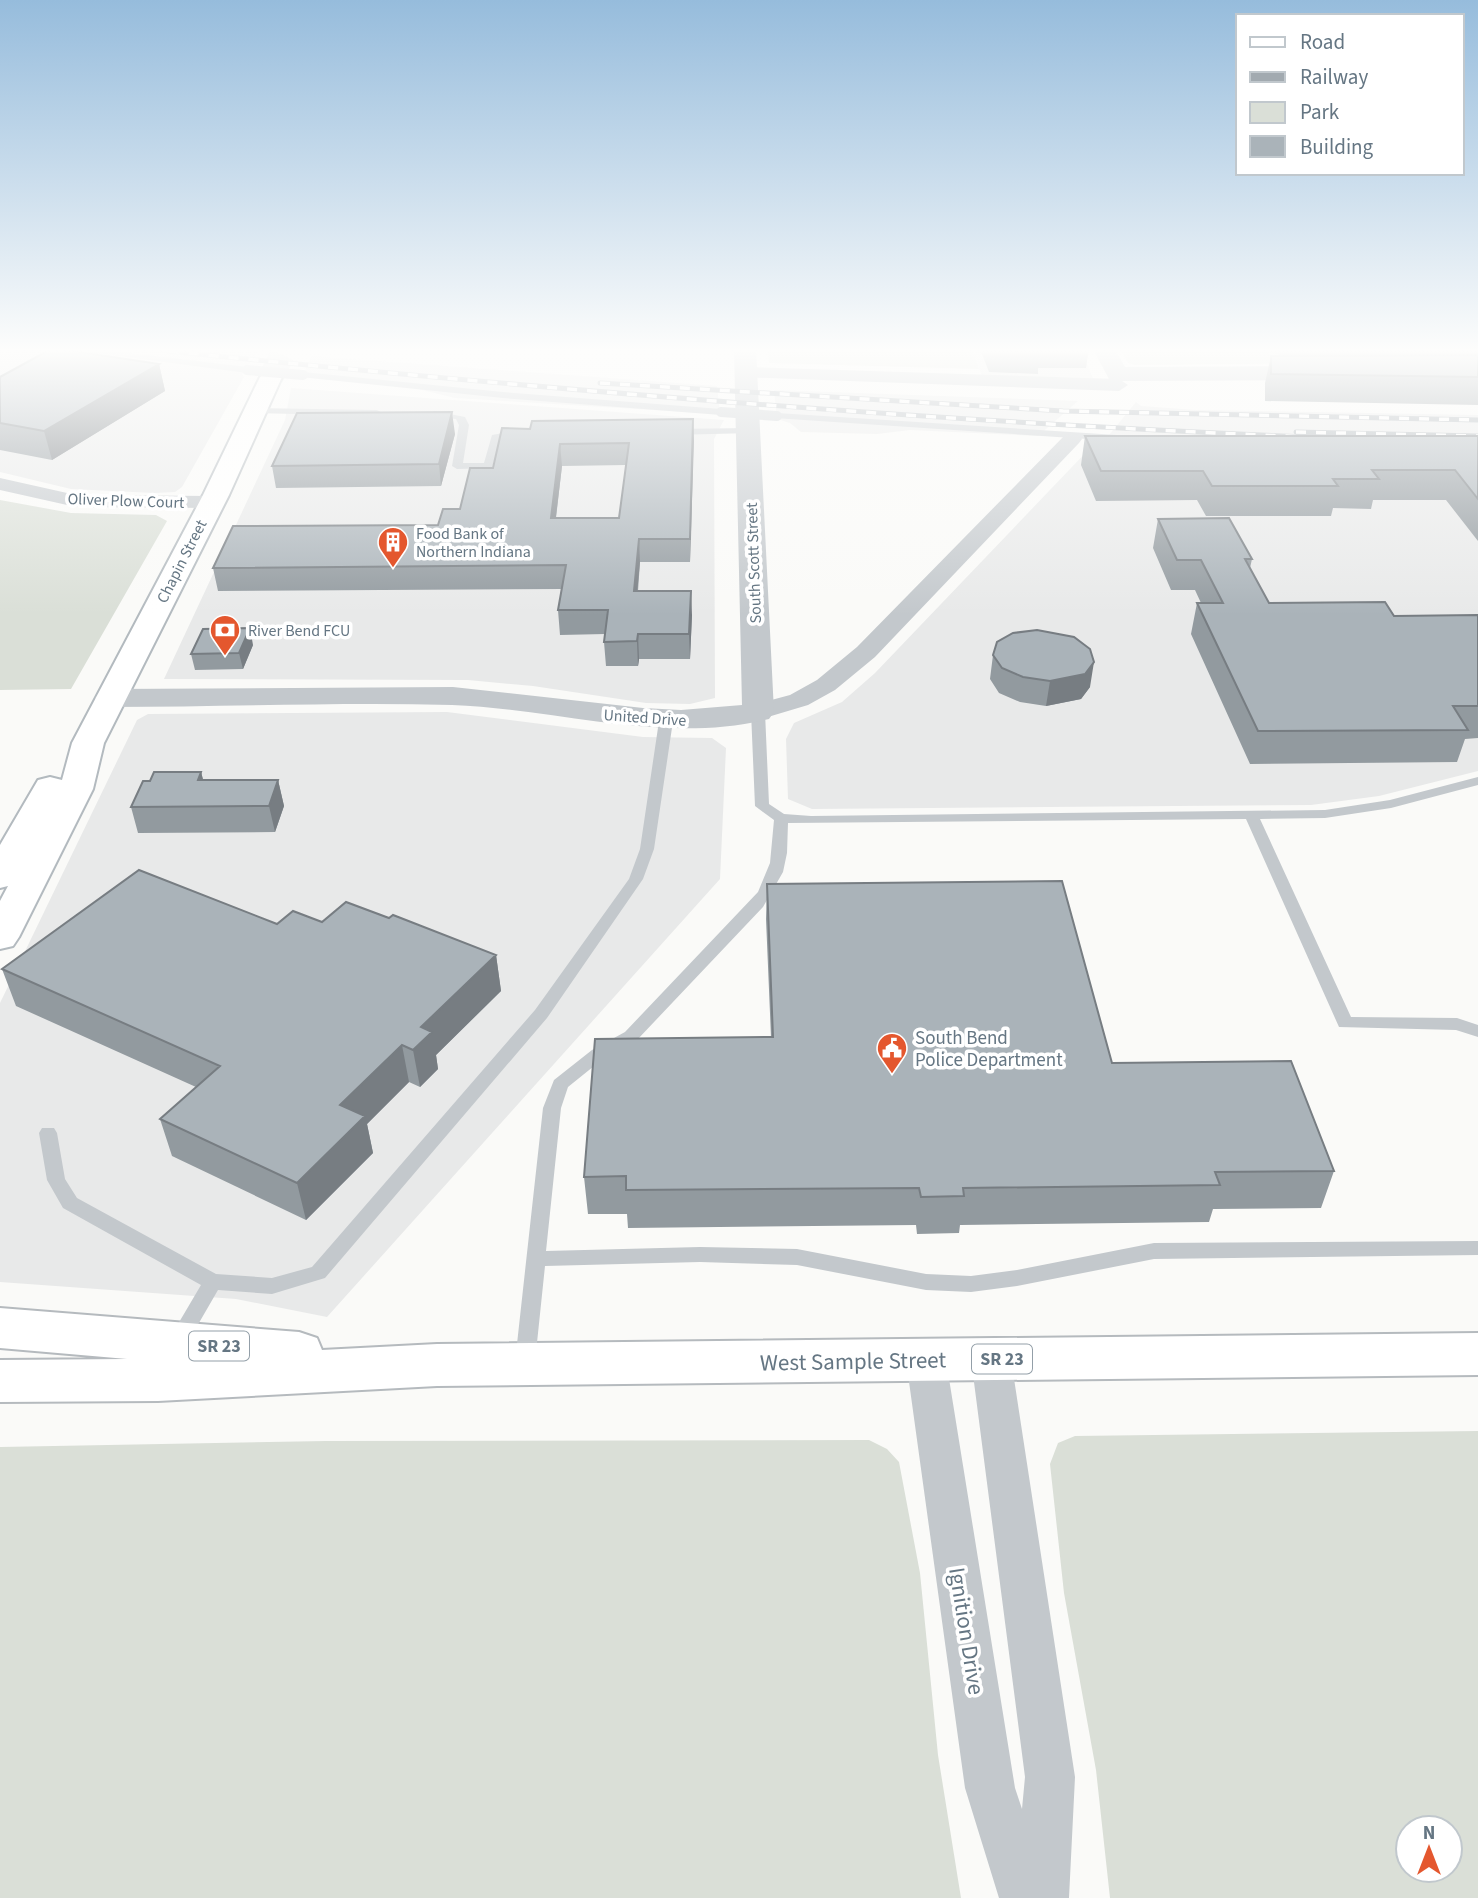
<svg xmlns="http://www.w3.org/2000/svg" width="1478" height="1898" font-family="'Source Sans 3',sans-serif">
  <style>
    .built { fill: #e8e9e9 }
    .green { fill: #dadfd7; fill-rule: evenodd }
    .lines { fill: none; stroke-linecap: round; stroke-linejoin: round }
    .secondary-tunnel { stroke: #d5d9db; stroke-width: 25; stroke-dasharray: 25 12; stroke-linecap: butt }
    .secondary-casing { stroke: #b3babf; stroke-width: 4 }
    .primary-casing { stroke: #b5babe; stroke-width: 4 }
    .service { fill: #c3c8cc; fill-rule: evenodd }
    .minor { fill: #c3c8cc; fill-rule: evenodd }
    .tertiary { fill: #c3c8cc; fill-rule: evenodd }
    .secondary { fill: #fff; fill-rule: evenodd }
    .primary { fill: #fff; fill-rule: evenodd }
    .rail-casing { stroke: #a2aab0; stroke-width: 5 }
    .rail { stroke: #fff; stroke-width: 3.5; stroke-dasharray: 10; stroke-linecap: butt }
    .service-bridge { stroke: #c3c8cc; stroke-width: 10 }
    .wall { fill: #929a9f; fill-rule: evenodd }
    .shaded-wall { fill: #777d82 }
    .building { fill: #aab3b9; stroke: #777d82; stroke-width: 2; fill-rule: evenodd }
    .labels { text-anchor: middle; stroke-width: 7; stroke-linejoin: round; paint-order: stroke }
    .far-street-label { font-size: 16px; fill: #657683; stroke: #fff }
    .far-poi-label { font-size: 16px; fill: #657683; stroke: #fff; text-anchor: start }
    .shield { fill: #fff; stroke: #939fa8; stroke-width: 2 }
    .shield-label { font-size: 18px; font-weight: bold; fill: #657683 }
    .poi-label { font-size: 19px; fill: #657683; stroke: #fff; text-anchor: start }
    .near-street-label { font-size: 23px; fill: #657683; stroke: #fff }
  </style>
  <rect width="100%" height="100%" fill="#fafaf8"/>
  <path class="built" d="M0,349H240L258,351L242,374L244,377L182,487L175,492L154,493L71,489L0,472Z
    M972,349H1080L1093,378L982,376Z
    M311,356L717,386L720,414L455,398L414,388L302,377Z
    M291,388L724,420L714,439L715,698L690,704L646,703L533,686L468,680L164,679L285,420Z
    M774,390L1078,401L1038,436L910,430L877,434L801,432L790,423L777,419Z
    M1136,402L1141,406L1196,410L1478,415V450L1105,440Z
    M1092,446L1478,452V771L1379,796L1311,805L812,809L788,799L786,739L794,723L842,702L875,673Z
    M447,712L643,737L712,738L726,748L720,879L327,1317L236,1299L0,1282V1003L137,720L148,714Z"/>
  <path class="green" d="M768,349H972L979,369L769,363Z
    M1121,349H1478V362L1134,365L1128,363Z
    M0,500L71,513L156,515L167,521L71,689L0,690Z
    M1478,1431V1898H1110L1096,1770L1064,1593L1050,1464L1058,1443L1075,1436ZM1408,1828H1450V1870H1408Z
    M869,1440L887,1449L899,1462L920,1573L938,1755L961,1898H0V1447L326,1441Z"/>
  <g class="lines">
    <path class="secondary-tunnel" d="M271,377L283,353"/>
    <g class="secondary-casing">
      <path id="secondary" d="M271,370L282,377L229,495L104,743L93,789L19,937L13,946L0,949V901L8,886L0,888V845L38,780L50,777L62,780L72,743L203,495L260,377Z"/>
    </g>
    <g class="primary-casing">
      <path id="primary" d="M0,1308L299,1332L317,1338L322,1350L437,1344L1478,1333V1375L437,1386L158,1401L0,1402V1360L127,1359L0,1348Z"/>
    </g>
    <path class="service" d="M67,349H96L247,367L252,370L247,373Z
      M303,372L503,392L721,409L726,412L721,415L503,398L300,377V373Z
      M253,408L377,410L382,413L377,416L250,413V409Z
      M434,411L465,417L469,425L463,463H484L492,435L520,430L525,433L500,439L492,468L457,469L452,466L459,425L456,419L431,416L429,414Z
      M777,413L1117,435L1122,438L1117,441L774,418L772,416Z
      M749,428L754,431L752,433L672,435L667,432L672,429Z
      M758,708L765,712L769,804L784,814L811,816L1325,810L1390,800L1478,777V785L1391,808L1325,818L1260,819L1351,1017L1457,1018L1478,1025V1037L1456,1030L1339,1027L1246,819L788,823L787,853L783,872L763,907L637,1040L604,1058L568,1087L561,1108L546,1251L700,1247L797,1249L926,1274L971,1276L1017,1270L1154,1243L1478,1241V1255L1154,1259L1017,1286L971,1292L926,1290L797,1265L700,1262L545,1266L535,1362L532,1368L525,1371L518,1368L515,1362L543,1108L554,1080L592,1050L625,1032L758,892L770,863L774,820L755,806L751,712Z
      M666,717L673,721L654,849L643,879L547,1018L325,1278L272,1294L218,1290L185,1347L178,1349L171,1347L168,1341L201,1285L63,1208L47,1180L39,1133L42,1128H54L57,1133L65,1179L77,1198L216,1274L272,1278L312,1267L535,1010L629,879L640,849L659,721Z"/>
    <path class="minor" d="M747,367L1119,379L1128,385L1119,391L740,377L738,373Z
      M1072,433L1079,435L1082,439L1079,443L875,657L835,690L808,705L758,720L749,718L745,712L749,706L790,695L817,680L857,647L1065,435Z
      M0,478L76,495L211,496L222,502L211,508L76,507L0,490Z
      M991,1342L1005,1347L1011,1359L1075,1777L1069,1898H999L965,1788L906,1360L912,1348L926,1343L940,1348L946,1360L1015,1788L1022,1809L1025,1777L971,1359L977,1347Z"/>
    <path class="tertiary" d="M734,349H756L774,712L769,719C663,745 558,709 452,705C339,702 224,707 111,707L100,705L95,698L100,691L111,689L453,687L643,708L681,710L742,705Z
      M1093,349H1115L1125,367L1318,366L1329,373L1318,380L1117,381L1109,379Z"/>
    <use href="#secondary" class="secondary"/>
    <use href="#primary" class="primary"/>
    <g class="rail-casing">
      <path id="rail" d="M149,349C534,389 920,421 1307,437
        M600,383L1063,411L1478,420
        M1296,432L1478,436"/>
    </g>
    <use href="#rail" class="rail"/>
    <path class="service-bridge" d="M247,370L303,375
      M721,412L777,416"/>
  </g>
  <path class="wall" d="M980,349H1089L1086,368H1038V374L989,372Z
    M1263,349H1478V405L1265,401V383L1271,356H1283Z
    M159,364L165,391L52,460L0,450V377Z
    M693,419L690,562H640L638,591L692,615L690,659H639L638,666H606L604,642L605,634L560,635L558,610L562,589L218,591L213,568L438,525L460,509L493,468L530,429ZM626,465L619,518H556L562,466Z
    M455,434L441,486L276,488L272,466Z
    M1085,436H1478V541L1446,500H1373L1371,509L1333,508L1331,516H1206L1197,500L1096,501L1081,465Z
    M1158,519L1252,559L1250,568L1269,603L1394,616L1478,615V738L1465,739L1457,762L1250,764L1191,634L1197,603H1201L1195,590H1171L1153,548Z
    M253,645L243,669L195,670L191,654Z
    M993,655L1090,687L1081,699L1046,706L1020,702L999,693L990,679Z
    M201,772L203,780H278L284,806L275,832L138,833L131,807L150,781Z
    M767,884L1112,1063L1334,1171L1321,1208L1213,1209L1209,1222L960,1225L959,1233L917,1234L916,1225L628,1228L627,1214H588L584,1177L771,1037L766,919Z
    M322,922L496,955L501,991L436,1055L438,1069L420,1087L409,1082L367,1124L373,1153L306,1220L172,1156L160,1119L196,1087L16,1006L2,969L277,924Z"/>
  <path class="shaded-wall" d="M159,364L165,391L52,460L44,431Z
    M452,412L455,434L441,486L439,464Z
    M693,419L694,441L690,562V539Z
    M560,444L562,466L553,541L551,518Z
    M639,539L640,562L635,615L634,591Z
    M691,591L692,615L690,659L689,634Z
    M250,628L253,645L243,669L239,653Z
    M638,634L639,659L638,666L637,641Z
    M1094,662L1090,687L1081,699L1046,706L1050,681Z
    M201,772L208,798L198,780Z
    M278,780L284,806L275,832L269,806Z
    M496,955L501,991L436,1055L438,1069L420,1087L413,1050L421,1027Z
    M402,1045L409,1082L367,1124L373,1153L306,1220L297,1183L340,1105Z"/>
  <path class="building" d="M51,349H60L159,364L44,431L0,423V377Z
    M1478,355V377L1271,374V356Z
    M452,412L439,464L272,466L297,413Z
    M693,419L690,539H639L634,591H691L689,634H638L637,641L604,642L608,610H558L566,565L213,568L233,526L438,525L443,509H460L470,468H493L502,428L530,429L532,421ZM629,443L619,518H551L560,444Z
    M1085,436H1478V499L1455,470H1372L1379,479H1333L1338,486H1212L1203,471H1101Z
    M1229,518L1252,559H1245L1269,603L1385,602L1394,616L1478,615V706H1453L1468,730L1258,731L1197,603H1223L1201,560H1177L1158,519Z
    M250,628L239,653L191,654L203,629Z
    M1037,630L1074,637L1090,649L1094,662L1085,674L1050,681L1023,677L1002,668L993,655L997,642L1013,633Z
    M154,772H201L198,780H278L269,806L131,807L143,781H150Z
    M139,870L277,924L293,911L322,922L346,902L389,918L393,915L496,955L421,1027L432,1032L413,1050L402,1045L340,1105L365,1116L297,1183L160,1119L220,1066L2,969Z
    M1062,881L1112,1063L1291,1061L1334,1171L1215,1172L1220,1185L963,1188L964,1196L921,1197L919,1188L626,1190V1176L584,1177L595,1039L773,1037L767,884Z"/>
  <linearGradient id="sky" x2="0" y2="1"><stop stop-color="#96bcdc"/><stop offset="0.57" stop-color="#fdfdfc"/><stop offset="1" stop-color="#fdfdfc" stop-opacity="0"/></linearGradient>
  <rect width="1478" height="615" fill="url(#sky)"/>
  <defs>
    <g id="building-pin" transform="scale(1.575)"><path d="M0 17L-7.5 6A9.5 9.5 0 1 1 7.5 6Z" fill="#e4572e" stroke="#fff"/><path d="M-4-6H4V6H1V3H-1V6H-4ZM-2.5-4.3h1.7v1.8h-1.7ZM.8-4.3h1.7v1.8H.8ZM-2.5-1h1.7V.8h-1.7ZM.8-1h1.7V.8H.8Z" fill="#fff"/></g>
    <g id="bank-pin" transform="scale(1.575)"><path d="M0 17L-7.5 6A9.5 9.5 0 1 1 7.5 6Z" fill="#e4572e" stroke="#fff"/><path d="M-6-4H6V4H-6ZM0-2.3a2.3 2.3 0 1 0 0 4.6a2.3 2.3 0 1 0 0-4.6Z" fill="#fff"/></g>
    <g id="civic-pin" transform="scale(1.575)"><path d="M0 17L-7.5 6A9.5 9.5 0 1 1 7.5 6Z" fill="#e4572e" stroke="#fff"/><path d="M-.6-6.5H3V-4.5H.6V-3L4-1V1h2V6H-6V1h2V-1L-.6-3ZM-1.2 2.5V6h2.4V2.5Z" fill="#fff"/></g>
  </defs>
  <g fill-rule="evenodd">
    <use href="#building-pin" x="393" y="542"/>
    <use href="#bank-pin" x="225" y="630"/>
    <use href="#civic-pin" x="892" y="1048"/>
  </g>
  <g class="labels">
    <g class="far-street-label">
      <text transform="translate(126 500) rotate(2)" y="6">Oliver Plow Court</text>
      <text transform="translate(181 561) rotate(-63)" y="6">Chapin Street</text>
      <text transform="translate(753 563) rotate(-92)" y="6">South Scott Street</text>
      <text transform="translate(645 717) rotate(4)" y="6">United Drive</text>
    </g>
    <g class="far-poi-label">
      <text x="416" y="539">Food Bank of<tspan x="416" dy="18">Northern Indiana</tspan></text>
      <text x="248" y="636">River Bend FCU</text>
    </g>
    <g class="shield">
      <rect x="189" y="1331.5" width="60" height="29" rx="5"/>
      <rect x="972" y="1344.5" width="60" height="29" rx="5"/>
    </g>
    <g class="shield-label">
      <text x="219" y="1352">SR 23</text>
      <text x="1002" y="1365">SR 23</text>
    </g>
    <g class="poi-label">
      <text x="915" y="1044">South Bend<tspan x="915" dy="22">Police Department</tspan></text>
    </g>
    <g class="near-street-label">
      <text transform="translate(853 1361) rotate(-1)" y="8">West Sample Street</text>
      <text transform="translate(967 1631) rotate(81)" y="8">Ignition Drive</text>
    </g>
  </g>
  <rect x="1236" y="14" width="228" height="161" fill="#ffffff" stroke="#c1c8cd" stroke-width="2"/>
  <rect x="1250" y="37" width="35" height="10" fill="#ffffff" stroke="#c1c8cd" stroke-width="2"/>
  <text x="1300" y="49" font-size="21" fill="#657683">Road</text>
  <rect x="1250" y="72" width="35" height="10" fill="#a2aab0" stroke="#c1c8cd" stroke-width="2"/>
  <text x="1300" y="84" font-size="21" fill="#657683">Railway</text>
  <rect x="1250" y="102" width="35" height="21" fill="#dadfd7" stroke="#c1c8cd" stroke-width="2"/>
  <text x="1300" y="119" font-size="21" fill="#657683">Park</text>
  <rect x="1250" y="136" width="35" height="21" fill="#aab3b9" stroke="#c1c8cd" stroke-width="2"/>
  <text x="1300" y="154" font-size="21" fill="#657683">Building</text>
  <g transform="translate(1429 1849)"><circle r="33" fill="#ffffff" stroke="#c1c8cd" stroke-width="2"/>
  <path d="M0-5L12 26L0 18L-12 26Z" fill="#e4572e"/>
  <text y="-10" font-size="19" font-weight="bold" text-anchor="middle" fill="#657683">N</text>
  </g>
</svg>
